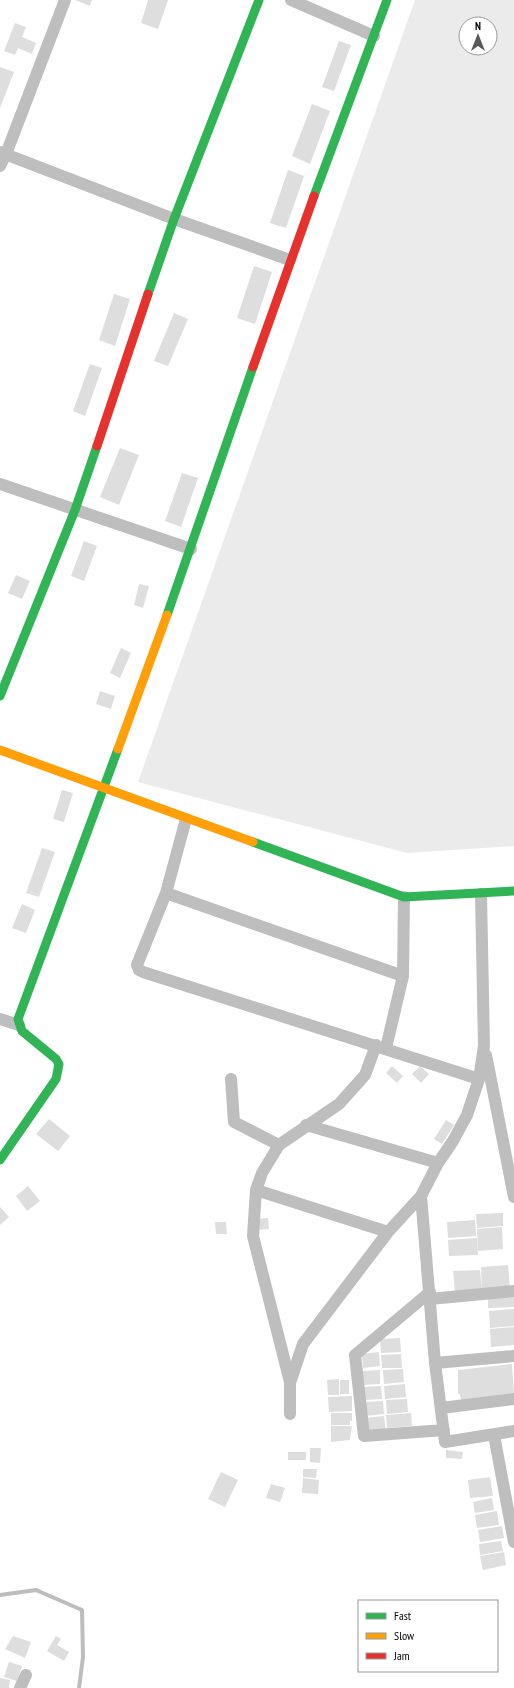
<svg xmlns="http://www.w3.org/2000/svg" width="514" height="1688" font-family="'PT Sans Narrow',sans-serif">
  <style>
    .green { fill: #ebebeb; fill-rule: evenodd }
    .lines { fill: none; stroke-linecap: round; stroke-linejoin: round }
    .stream { stroke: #bdbdbd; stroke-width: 4 }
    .building { fill: #dedede }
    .street { stroke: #bebebe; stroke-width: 12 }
    .fast { stroke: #30b455; stroke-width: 9 }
    .slow { stroke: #ff9f0a; stroke-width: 9 }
    .jam { stroke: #e5322d; stroke-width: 9 }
  </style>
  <rect width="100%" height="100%" fill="#fff"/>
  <path class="green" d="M415,0H514V846L407,853L138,782ZM466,24H490V48H466Z"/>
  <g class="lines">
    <path class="stream" d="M0,1595L36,1590L82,1610L83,1657L79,1688"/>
  </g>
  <path class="building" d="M75,0H92L90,6Z
    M148,0H168L158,29L141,23Z
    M15,23L26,27L22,37L36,43L32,54L18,48L15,55L4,51Z
    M339,41L351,45L334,91L322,87Z
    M0,67L14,72L0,108Z
    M312,104L330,111L310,164L292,156Z
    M288,170L304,176L286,228L270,223Z
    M254,266L272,272L255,324L237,318Z
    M114,294L130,299L115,346L99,340Z
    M174,313L188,319L168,366L154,361Z
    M90,364L102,368L85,416L73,411Z
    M120,448L139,455L119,505L100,497Z
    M182,473L198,478L181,527L165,521Z
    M84,541L97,546L84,581L71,576Z
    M16,575L30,581L22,599L8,593Z
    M139,584L149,586L143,608L134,605Z
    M121,648L131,653L120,678L110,673Z
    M100,691L115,696L111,709L96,704Z
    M62,790L73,793L64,822L53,819Z
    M42,848L55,852L39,897L26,893Z
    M22,904L35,910L26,933L12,928Z
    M392,1066L403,1076L397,1083L386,1073Z
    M420,1066L429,1074L421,1083L412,1074Z
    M49,1119L70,1136L58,1151L36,1134Z
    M446,1120L454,1125L442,1144L434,1139Z
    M28,1186L40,1201L27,1211L16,1196Z
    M0,1207L9,1217L0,1225Z
    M503,1213V1226L477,1228L476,1214Z
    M268,1218L269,1229L258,1230L257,1219Z
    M475,1220L476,1236L448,1238L447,1222Z
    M215,1222H226L227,1234H216Z
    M502,1227L503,1249L478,1251L477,1229Z
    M477,1238L478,1255L449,1256L448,1240Z
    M508,1265L510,1289L482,1291L481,1267Z
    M480,1270L482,1291L455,1292L453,1271Z
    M514,1294V1307L488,1308V1295Z
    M514,1309V1326L490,1328L489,1311Z
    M514,1327V1345L491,1347L490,1329Z
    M400,1338L401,1352L381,1353L380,1339Z
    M379,1352L380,1366L363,1368L362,1354Z
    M401,1354L402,1368H382L381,1355Z
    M512,1364L514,1395L461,1401L460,1394H458V1370Z
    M403,1369L404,1382L384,1384L383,1370Z
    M380,1370V1384L362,1385V1371Z
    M339,1379V1395H328L327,1380Z
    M340,1380H349V1394H340Z
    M405,1384L406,1397L385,1399L384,1386Z
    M381,1386L382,1399L364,1400L363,1387Z
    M352,1396V1411L329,1412L328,1397Z
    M407,1399L408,1412L387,1414L386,1400Z
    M383,1401L384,1414L365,1416L364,1402Z
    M331,1413H352V1421H350V1425H331Z
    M411,1413L412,1426L387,1428L386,1415Z
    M384,1416L386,1431L367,1433L365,1418Z
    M331,1426H352L350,1440L331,1442Z
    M310,1448H321L320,1463L310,1462Z
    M446,1450L463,1452L462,1459L446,1458Z
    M288,1452H306V1460H288Z
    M303,1469H317L316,1478L303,1477Z
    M221,1472L238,1480L225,1507L208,1499Z
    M490,1477L493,1496L470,1498L468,1480Z
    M303,1478L319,1480L318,1494L302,1493Z
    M271,1484L285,1488L280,1502L266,1498Z
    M492,1498L494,1510L475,1513L473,1502Z
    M497,1511L499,1525L477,1528L475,1515Z
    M502,1526L504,1538L480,1542L478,1530Z
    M501,1541L503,1551L480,1555L479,1544Z
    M504,1552L506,1565L483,1570L480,1556Z
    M13,1636L31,1642L25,1658L5,1649Z
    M56,1636L61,1639L57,1645L69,1652L64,1661L47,1651Z
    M9,1662L22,1666L17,1681L4,1677Z
    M0,1678L10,1680L9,1688H0Z"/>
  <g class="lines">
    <path class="street" d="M291,0L374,36
      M0,152L174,219L290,260
      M0,166L6,154L65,0
      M0,484L191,549
      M166,893L186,819
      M403,976L166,893L137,965L139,970L143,972L479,1079
      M0,1019L19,1025
      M386,1048L403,976L404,897
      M486,1055L514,1197
      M231,1079L234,1122L279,1145
      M306,1125L438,1163
      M256,1190L388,1232
      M421,1196L435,1363L445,1442L514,1431
      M430,1292L355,1355L364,1436L444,1430
      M430,1299L514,1291
      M435,1363L514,1356
      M290,1382L253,1236L256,1190L262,1173L279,1145L339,1104L365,1075L376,1045
      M441,1408L514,1399
      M290,1414V1383L303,1344L388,1232L421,1196L438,1163L453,1141L467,1115L479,1079L484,1046L481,894
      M494,1435L514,1542
      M20,1688L26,1675"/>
    <path class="fast" d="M314,196L387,0
      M148,294L174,219L259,0
      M167,615L253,367
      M0,696L75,510L97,446
      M253,842L404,897L514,891
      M0,1160L56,1079L59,1064L56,1059L22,1031L18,1019L118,749"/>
    <path class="slow" d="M118,749L167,615
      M0,750L253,842"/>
    <path class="jam" d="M253,367L314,196
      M97,446L148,294"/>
  </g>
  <rect x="358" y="1600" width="140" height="72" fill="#ffffff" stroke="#999999"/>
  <rect x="366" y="1613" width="20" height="6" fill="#30b455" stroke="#999999"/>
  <text x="394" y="1620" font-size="12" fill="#000000">Fast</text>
  <rect x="366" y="1633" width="20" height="6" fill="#ff9f0a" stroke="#999999"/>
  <text x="394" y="1640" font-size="12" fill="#000000">Slow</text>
  <rect x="366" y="1653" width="20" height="6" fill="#e5322d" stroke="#999999"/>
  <text x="394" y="1660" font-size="12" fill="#000000">Jam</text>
  <g transform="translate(478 36)"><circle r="19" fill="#ffffff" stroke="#999999"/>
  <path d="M0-3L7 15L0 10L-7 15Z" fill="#595959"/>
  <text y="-6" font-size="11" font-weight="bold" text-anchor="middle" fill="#000000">N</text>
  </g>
</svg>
